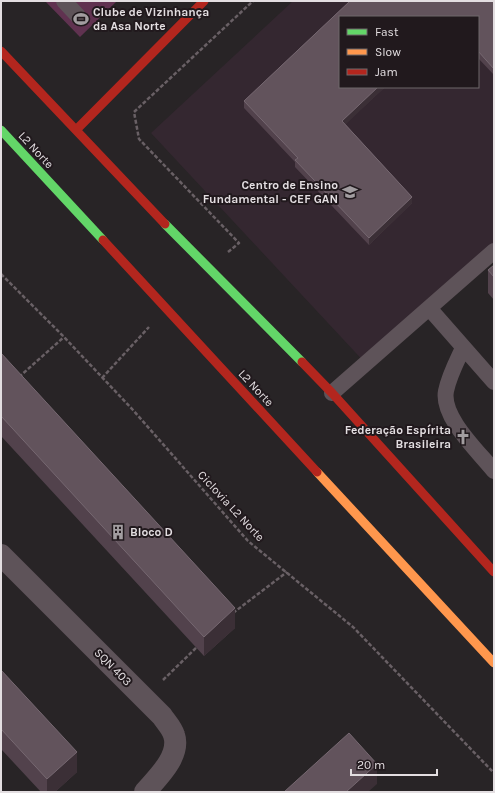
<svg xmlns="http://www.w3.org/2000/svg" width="495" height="793" font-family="Karla,sans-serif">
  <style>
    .built { fill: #342730; fill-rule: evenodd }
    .pitch { fill: #603250 }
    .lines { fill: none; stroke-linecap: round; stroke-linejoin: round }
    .path { stroke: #696065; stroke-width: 2.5; stroke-dasharray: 4 2; stroke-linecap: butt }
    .lane { stroke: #5e5359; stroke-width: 16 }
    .street { stroke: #5e5359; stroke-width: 22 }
    .fast { stroke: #63d668; stroke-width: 9 }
    .slow { stroke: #ff974d; stroke-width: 9 }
    .jam { stroke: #b3261e; stroke-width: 9 }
    .wall { fill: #52424c }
    .shaded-wall { fill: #3b2f36 }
    .building { fill: #62535c; stroke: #766871 }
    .labels { text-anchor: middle; stroke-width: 4; stroke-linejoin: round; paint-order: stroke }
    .poi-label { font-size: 12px; font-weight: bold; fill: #e3dee1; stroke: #21191d; text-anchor: start }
    .street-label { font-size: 12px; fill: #e3dee1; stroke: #21191d }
  </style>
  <rect width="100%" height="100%" fill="#282426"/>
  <path class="built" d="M293,1H494V252L369,367L151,133ZM340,17H478V87H340Z"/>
  <path class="pitch" d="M45,1H117L80,37Z"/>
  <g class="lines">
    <path class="path" d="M228,252L239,243L139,139L134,112L253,1
      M1,274L64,337L133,410L248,541L353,627L494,773
      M19,377L64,337
      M102,378L149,327
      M233,613L287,572
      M163,680L197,647"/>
    <path class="lane" d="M64,1L78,16
      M429,308L494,382
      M463,348C457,361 449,376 446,391C441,417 478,451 494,471
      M332,393L494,251"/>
    <path class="street" d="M1,555L162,716C166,722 172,728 174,735C181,756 157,778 145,792"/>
    <path class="fast" d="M1,130L103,240
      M165,224L302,362"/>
    <path class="slow" d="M317,472L494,663"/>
    <path class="jam" d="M1,51L165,224
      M76,130L204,1
      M103,240L317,472
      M302,362L332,393L494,572"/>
  </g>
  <path class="wall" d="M350,1H494V75L478,58V17H340V87H385L345,124L412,197V203L369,245L295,167V162L244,108V101Z
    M494,265V300L488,293V270Z
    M1,353L235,628L204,656L1,436Z
    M1,670L77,772L55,792H41L1,749Z"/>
  <path class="shaded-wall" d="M378,87H385L342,128V121Z
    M412,197V203L369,245V238Z
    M235,608V628L204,656V637Z
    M77,752V772L55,792H47V779Z
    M377,764V784L368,792H346Z"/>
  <path class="building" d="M350,1H494V69L478,51V17H340V87H378L342,121L412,197L369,238L295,160L298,158L244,101Z
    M494,265V277L488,270Z
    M1,353L235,608L204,637L1,416Z
    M1,670L77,752L47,779L1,729Z
    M349,733L377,764L346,792H284Z"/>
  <defs>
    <g id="stadium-bare" transform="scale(1.2)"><path d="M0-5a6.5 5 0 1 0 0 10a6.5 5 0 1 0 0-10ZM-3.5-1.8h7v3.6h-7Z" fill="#a29da0" stroke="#21191d" stroke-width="2.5" paint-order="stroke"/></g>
    <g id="school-bare" transform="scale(1.2)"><path d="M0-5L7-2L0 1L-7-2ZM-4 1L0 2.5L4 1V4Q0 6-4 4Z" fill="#a29da0" stroke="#21191d" stroke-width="2.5" paint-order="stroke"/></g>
    <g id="church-bare" transform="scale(1.2)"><path d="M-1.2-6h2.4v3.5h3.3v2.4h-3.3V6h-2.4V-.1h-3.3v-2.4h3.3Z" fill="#a29da0" stroke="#21191d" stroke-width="2.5" paint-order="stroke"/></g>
    <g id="building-bare" transform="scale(1.2)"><path d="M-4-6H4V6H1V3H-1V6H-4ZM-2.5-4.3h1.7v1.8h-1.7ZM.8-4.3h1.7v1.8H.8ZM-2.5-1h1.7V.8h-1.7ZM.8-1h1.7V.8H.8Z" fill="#a29da0" stroke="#21191d" stroke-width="2.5" paint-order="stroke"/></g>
  </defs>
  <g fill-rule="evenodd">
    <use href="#stadium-bare" x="81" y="19"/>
    <use href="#school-bare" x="350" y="192"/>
    <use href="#church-bare" x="463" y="437"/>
    <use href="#building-bare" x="118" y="532"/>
  </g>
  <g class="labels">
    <g class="poi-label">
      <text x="93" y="16">Clube de Vizinhança<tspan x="93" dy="14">da Asa Norte</tspan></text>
      <text x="338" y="189" text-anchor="end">Centro de Ensino<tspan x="338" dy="14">Fundamental - CEF GAN</tspan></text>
      <text x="451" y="434" text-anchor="end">Federação Espírita<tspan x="451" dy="14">Brasileira</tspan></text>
      <text x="130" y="536">Bloco D</text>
    </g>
    <g class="street-label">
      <text transform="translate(36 150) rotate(47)" y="4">L2 Norte</text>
      <text transform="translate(256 388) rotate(47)" y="4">L2 Norte</text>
      <text transform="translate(231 506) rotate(47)" y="4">Ciclovia L2 Norte</text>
      <text transform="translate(113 667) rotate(45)" y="4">SQN 403</text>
    </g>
  </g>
  <rect width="495" height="793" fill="none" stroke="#e3dee1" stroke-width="4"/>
  <rect x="339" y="16" width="140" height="72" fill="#21191d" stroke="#6f686b"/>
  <rect x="347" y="29" width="20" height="6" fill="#63d668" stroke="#6f686b"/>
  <text x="375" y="36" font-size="12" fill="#e3dee1">Fast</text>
  <rect x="347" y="49" width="20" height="6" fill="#ff974d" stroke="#6f686b"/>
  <text x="375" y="56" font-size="12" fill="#e3dee1">Slow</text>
  <rect x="347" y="69" width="20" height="6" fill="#b3261e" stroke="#6f686b"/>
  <text x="375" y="76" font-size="12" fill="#e3dee1">Jam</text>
  <path d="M351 769v6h86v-6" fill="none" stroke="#e3dee1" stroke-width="2"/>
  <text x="357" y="769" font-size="12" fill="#e3dee1" stroke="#21191d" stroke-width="3" paint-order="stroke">20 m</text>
</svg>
